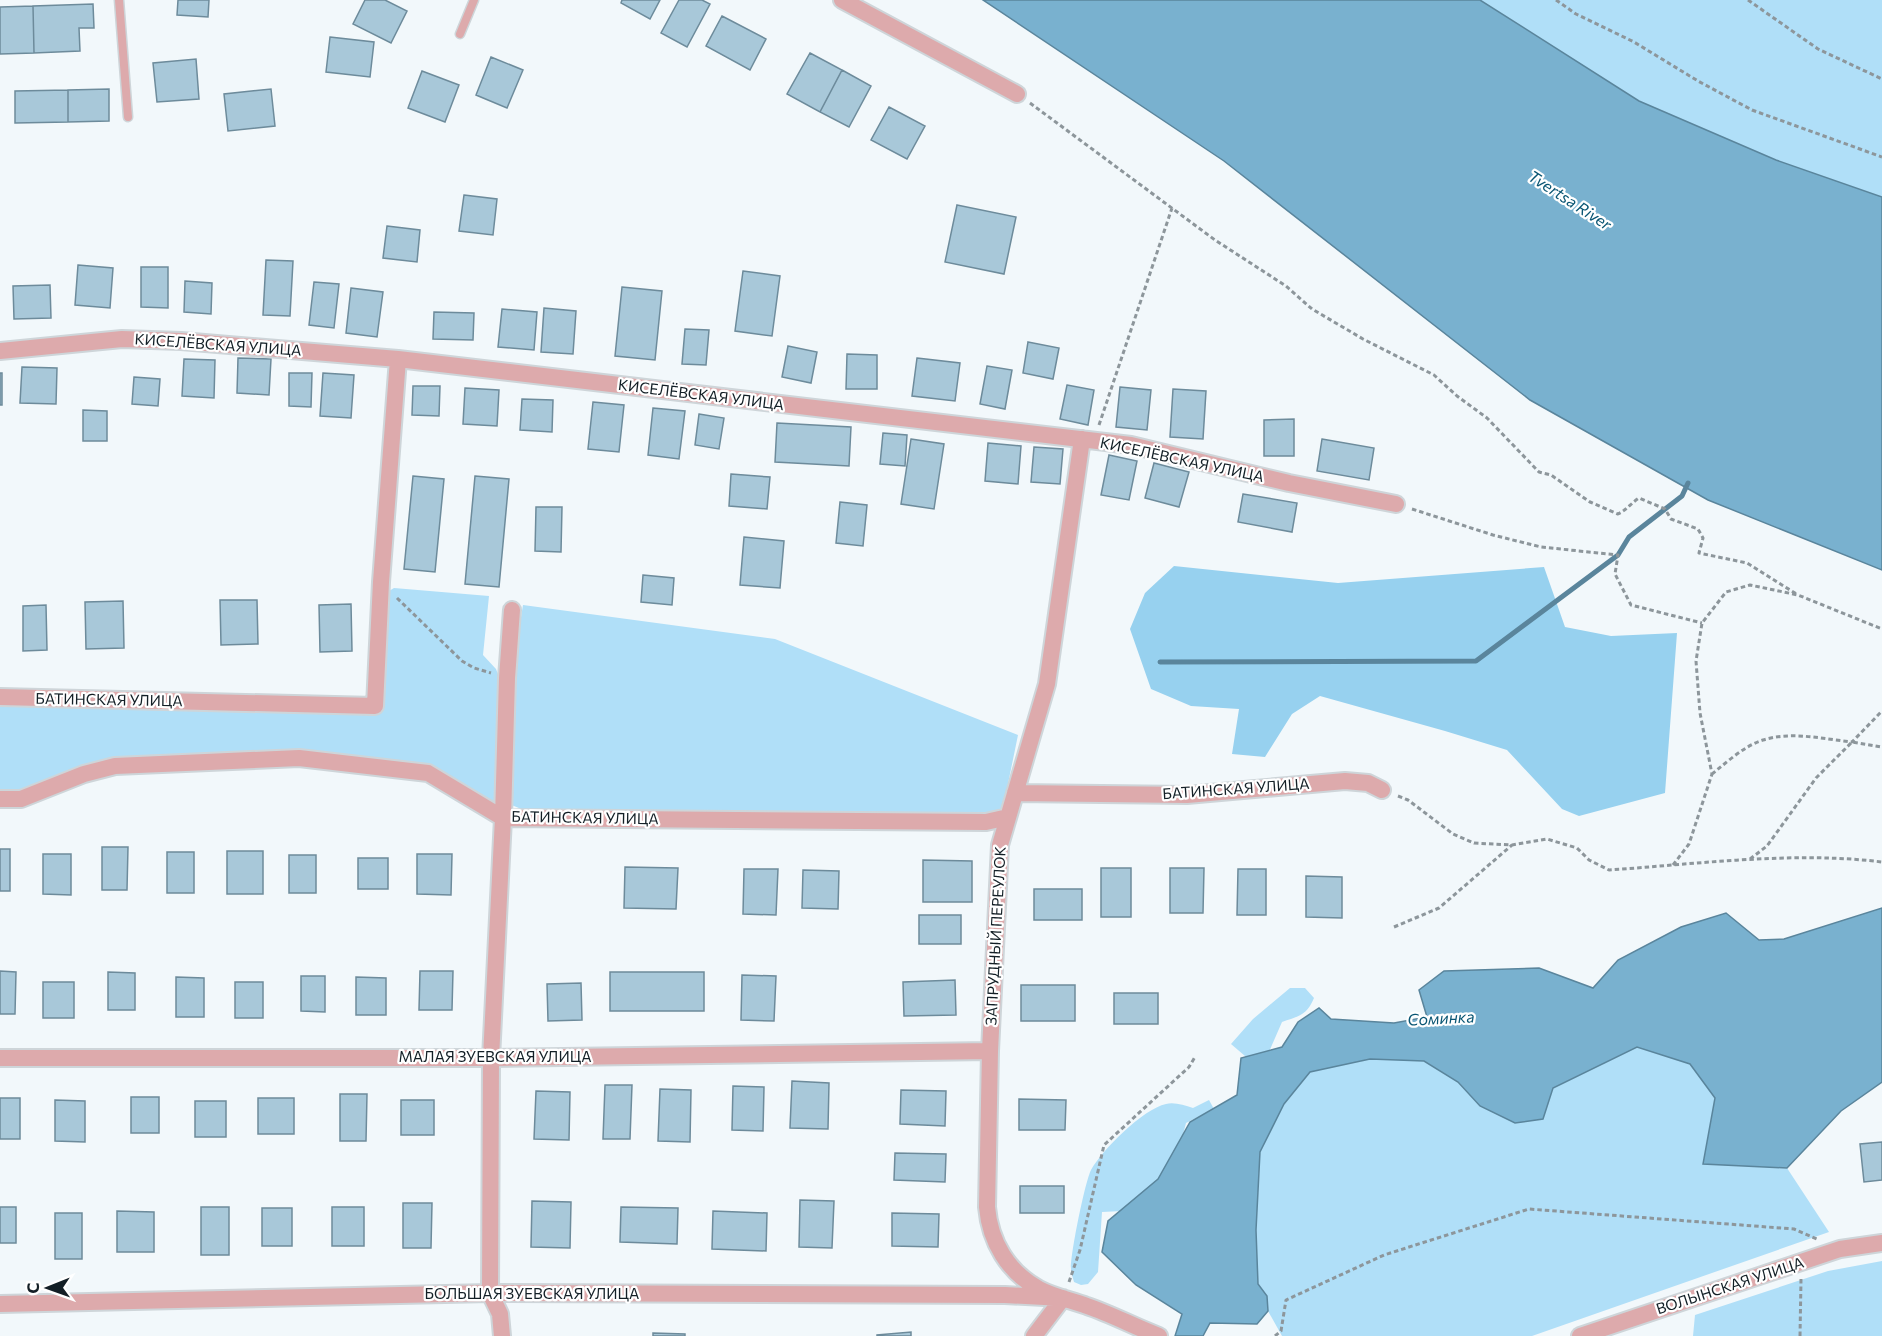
<svg xmlns="http://www.w3.org/2000/svg" width="1882" height="1336" font-family="Commissioner,sans-serif">
  <style>
    .green { fill: #b0dff8 }
    .forest { fill: #97d1ef }
    .water { fill: #79b1cf; stroke: #5a859c; stroke-width: 1.5 }
    .lines { fill: none; stroke-linecap: round; stroke-linejoin: round }
    .stream { stroke: #5a859c; stroke-width: 5 }
    .building { fill: #a8c8d9; stroke: #6d8b9b; stroke-width: 1.5 }
    .service-casing { stroke: #ced5d9; stroke-width: 11 }
    .minor-casing { stroke: #ced5d9; stroke-width: 20 }
    .path { stroke: #8d969b; stroke-width: 3; stroke-dasharray: 4.5 3; stroke-linecap: butt }
    .service { stroke: #ddaaac; stroke-width: 8 }
    .minor { stroke: #ddaaac; stroke-width: 16 }
    .labels { text-anchor: middle; stroke-width: 4.5; stroke-linejoin: round; paint-order: stroke }
    .street-label { font-size: 15px; fill: #131f26; stroke: #fff }
    .water-label { font-size: 16px; font-style: italic; fill: #095573; stroke: #fff }
  </style>
  <rect width="100%" height="100%" fill="#f2f8fb"/>
  <path class="green" d="M1480,0H1882V197L1776,160L1639,101Z
    M394,588L489,596L483,655L496,669L501,682L500,768L495,804L429,767L115,761L15,793H0V703L377,712L384,594Z
    M523,605L775,639L1018,735L1002,813L986,818L526,811L507,803L513,666Z
    M1290,988H1305L1314,998C1307,1015 1299,1016 1282,1022L1265,1061L1245,1056L1231,1044L1253,1019Z
    M1637,1047L1690,1064L1715,1098L1703,1163L1787,1168L1829,1232L1532,1336H1282L1268,1311L1267,1296L1258,1284L1256,1230L1260,1152L1284,1104L1310,1072L1370,1059L1424,1061L1458,1082L1480,1106L1553,1088Z
    M1209,1100L1214,1109L1186,1123L1179,1150L1158,1185L1122,1211L1102,1212L1098,1272L1088,1284L1081,1285L1074,1282C1073,1278 1071,1273 1071,1269C1070,1256 1085,1182 1091,1170C1102,1150 1143,1109 1166,1104C1174,1102 1184,1105 1193,1108Z
    M1882,1261V1336H1693L1695,1315L1828,1271Z"/>
  <path class="forest" d="M1174,566L1338,583L1544,567L1565,627L1611,636L1677,633L1665,793L1579,816L1562,809L1507,750L1445,731L1320,696L1292,714L1265,757L1232,754L1239,709L1191,706L1151,689L1130,629L1145,593Z"/>
  <path class="water" d="M983,0H1480L1639,101L1776,160L1882,197V570L1708,500L1530,400L1224,161Z
    M1882,908V1082L1841,1111L1787,1168L1703,1164L1715,1098L1690,1064L1637,1047L1553,1088L1543,1119L1515,1123L1480,1106L1458,1082L1424,1061L1370,1059L1310,1072L1284,1104L1260,1152L1256,1230L1258,1284L1267,1296L1268,1311L1257,1324L1210,1323L1203,1336H1175L1182,1314L1136,1285L1102,1252L1108,1221L1158,1179L1190,1122L1237,1095L1241,1058L1282,1047L1298,1022L1319,1008L1331,1019L1394,1023L1427,1017L1419,990L1444,971L1539,968L1593,988L1618,960L1681,927L1726,913L1759,940L1784,939Z"/>
  <g class="lines">
    <path class="stream" d="M1160,662L1476,661L1618,555L1629,537L1682,496L1688,483"/>
  </g>
  <path class="building" d="M178,0H209L208,17L177,15Z
    M365,0H385L407,11L391,43L353,24Z
    M622,0H660L650,19L621,3Z
    M679,0H702L710,4L687,47L661,33Z
    M93,4L94,28H79L80,51L34,53L33,6Z
    M33,6L34,53L0,54V7Z
    M722,16L766,39L750,70L706,46Z
    M330,37L374,42L370,77L326,72Z
    M810,53L842,70L820,112L787,94Z
    M491,57L523,70L507,108L476,95Z
    M196,59L199,99L157,102L153,63Z
    M842,70L871,86L849,127L820,112Z
    M422,71L459,85L445,122L408,108Z
    M109,89V121L68,122V90Z
    M271,89L275,126L228,131L224,94Z
    M68,90V122L15,123V91Z
    M889,107L925,126L907,159L871,140Z
    M464,195L497,199L493,235L459,231Z
    M957,205L1016,217L1004,274L945,262Z
    M387,226L420,230L417,262L383,258Z
    M266,260L293,261L290,316L263,315Z
    M78,265L113,268L110,308L75,305Z
    M141,267H168V308L141,307Z
    M743,271L780,276L772,336L735,331Z
    M185,281L212,283L211,314L184,312Z
    M314,282L339,284L334,328L309,325Z
    M50,285L51,318L14,319L13,286Z
    M622,287L662,291L655,360L615,356Z
    M351,288L383,292L377,337L346,333Z
    M544,308L576,311L573,354L541,352Z
    M502,309L537,312L534,350L498,347Z
    M434,312L474,313L473,340L433,339Z
    M685,329L709,330L706,365L682,364Z
    M1028,342L1059,348L1053,379L1023,373Z
    M788,346L817,352L811,383L782,377Z
    M847,354L877,355V389H846Z
    M238,358L271,359L269,395L237,393Z
    M917,358L960,363L955,401L912,396Z
    M184,359L215,360L214,398L182,396Z
    M987,366L1012,370L1005,409L980,404Z
    M22,367L57,368L56,404L20,403Z
    M0,373H2V405H0Z
    M289,373H312L311,407L289,406Z
    M323,373L354,375L351,418L320,416Z
    M134,377L160,379L158,406L132,404Z
    M1067,385L1094,390L1088,425L1060,419Z
    M413,386H440L439,416L412,415Z
    M1120,387L1151,390L1147,430L1116,427Z
    M465,388L499,390L497,426L463,424Z
    M1173,389L1206,391L1203,439L1170,437Z
    M522,399L553,400L552,432L520,430Z
    M593,402L624,405L619,452L588,449Z
    M653,408L685,411L679,459L648,455Z
    M83,410L107,411V441H83Z
    M699,414L724,418L719,449L695,445Z
    M1294,419V456H1264V420Z
    M777,423L851,427L849,466L775,462Z
    M883,433L907,435L905,466L880,464Z
    M911,439L944,444L934,509L901,504Z
    M1322,439L1374,448L1369,480L1317,471Z
    M988,443L1021,446L1018,484L985,481Z
    M1034,447L1063,449L1060,484L1031,482Z
    M1109,455L1137,461L1129,500L1101,495Z
    M1154,463L1189,472L1179,507L1145,498Z
    M731,474L770,477L767,509L729,506Z
    M413,476L444,479L435,572L404,569Z
    M475,476L509,479L499,587L465,584Z
    M1243,494L1297,503L1292,532L1238,522Z
    M840,502L867,505L863,546L836,543Z
    M536,507H562L561,552L535,551Z
    M744,537L784,541L780,588L740,585Z
    M643,575L674,578L672,605L641,602Z
    M220,600H257L258,644L221,645Z
    M123,601L124,648L86,649L85,602Z
    M351,604L352,651L320,652L319,605Z
    M46,605L47,650L23,651V606Z
    M102,847H128L127,890H102Z
    M0,849H10V891H0Z
    M227,851H263V894H227Z
    M167,852H194V893H167Z
    M43,854H71V895L43,894Z
    M417,854H452L451,895L417,894Z
    M289,855H316V893H289Z
    M358,858H388V889H358Z
    M923,860L972,861V902H923Z
    M625,867L678,868L676,909L624,908Z
    M1101,868H1131V917H1101Z
    M1170,868H1204L1203,913H1170Z
    M744,869H778L776,915L743,914Z
    M1238,869H1266V915H1237Z
    M803,870L839,871L838,909L802,908Z
    M1306,876L1342,877V918L1306,917Z
    M1034,889H1082V920H1034Z
    M919,915H961V944H919Z
    M0,971L16,972L15,1014H0Z
    M420,971H453L452,1010H419Z
    M108,972L135,973V1010H108Z
    M610,972H704V1011H610Z
    M742,975L776,976L774,1021L741,1020Z
    M301,976H325V1012L301,1011Z
    M176,977L204,978V1017H176Z
    M356,977L386,978V1015H356Z
    M955,980L956,1015L904,1016L903,982Z
    M43,982H74V1018H43Z
    M235,982H263V1018H235Z
    M581,983L582,1020L548,1021L547,984Z
    M1021,985H1075V1021H1021Z
    M1114,993H1158V1024H1114Z
    M792,1081L829,1083L828,1129L790,1128Z
    M605,1085H632L630,1139H603Z
    M733,1086L764,1087L763,1131L732,1130Z
    M660,1089L691,1090L690,1142L658,1141Z
    M901,1090L946,1091L945,1126L900,1124Z
    M536,1091L570,1092L569,1140L534,1139Z
    M340,1094H367L366,1141H340Z
    M131,1097H159V1133H131Z
    M0,1098H20V1139H0Z
    M258,1098H294V1134H258Z
    M1019,1099L1066,1100L1065,1130H1019Z
    M55,1100L85,1101V1142L55,1141Z
    M401,1100H434V1135H401Z
    M195,1101H226V1137H195Z
    M1882,1142V1180L1864,1182L1860,1144Z
    M895,1153L946,1154L945,1182L894,1180Z
    M1020,1186H1064V1213H1020Z
    M800,1200L834,1201L832,1248L799,1247Z
    M532,1201L571,1202L570,1248L531,1247Z
    M403,1203H432L431,1248H403Z
    M0,1207H16V1243H0Z
    M201,1207H229V1255H201Z
    M332,1207H364V1246H332Z
    M621,1207L678,1208L677,1244L620,1242Z
    M262,1208H292V1246H262Z
    M117,1211L154,1212V1252H117Z
    M713,1211L767,1213L766,1251L712,1249Z
    M55,1213H82V1259H55Z
    M892,1213L939,1214L938,1247L892,1246Z
    M911,1332V1336H877V1335Z
    M653,1333L685,1334V1336H653Z"/>
  <g class="lines">
    <g class="service-casing">
      <path id="service" d="M119,0L128,117
        M460,34L474,0"/>
    </g>
    <g class="minor-casing">
      <path id="minor" d="M842,0L1017,94
        M0,351L122,339L181,341L398,359L1131,445L1289,483L1396,504
        M1082,439L1047,684L1000,845L990,1051L987,1207C990,1242 1008,1272 1039,1289C1054,1297 1071,1300 1087,1306C1111,1314 1135,1327 1159,1336
        M0,697L375,706L381,582L398,359
        M1015,793L1187,795L1345,781L1368,783L1382,790
        M0,799H21L84,774L115,766L299,758L428,773L503,818L986,822L1008,817
        M0,1058H491L990,1051
        M0,1304L490,1293L1005,1295L1063,1298
        M502,1336L500,1314L490,1293L491,1058L503,818L507,678L512,610
        M1034,1336L1063,1298
        M1580,1336L1840,1249L1882,1243"/>
    </g>
    <path class="path" d="M1556,0L1576,14L1634,42L1698,81L1752,110L1882,157
      M1748,0L1818,49L1882,79
      M1030,103L1215,240L1286,286L1312,309L1363,339L1434,375L1457,396L1487,418L1539,472L1551,475L1590,502L1618,514C1628,509 1630,504 1639,498L1665,509L1671,519L1698,529L1703,538L1699,553L1747,563L1798,595
      M1099,425L1172,208
      M1412,509L1493,535L1541,547L1618,555L1615,574L1631,605L1702,623
      M397,598L462,661L474,668L491,673
      M1712,774C1727,762 1744,746 1763,740C1791,731 1824,739 1852,742L1882,711
      M1398,796L1408,800L1453,834L1474,843L1512,845L1547,839L1577,848L1589,860L1609,870C1697,864 1795,851 1882,862
      M1750,859L1767,846L1816,778L1852,742L1882,747
      M1673,865L1689,844L1712,774L1700,713L1696,661L1702,623L1726,592L1750,585L1798,595L1882,629
      M1394,927L1439,908L1512,845
      M1069,1282L1080,1250L1104,1145L1189,1067L1195,1057
      M1275,1336L1281,1331L1286,1300L1384,1255L1529,1209L1794,1229L1817,1239
      M1800,1336L1801,1279"/>
    <use href="#service" class="service"/>
    <use href="#minor" class="minor"/>
  </g>
  <g class="labels">
    <g class="street-label">
      <text transform="translate(218 345) rotate(4)" y="5">КИСЕЛЁВСКАЯ УЛИЦА</text>
      <text transform="translate(701 395) rotate(7)" y="5">КИСЕЛЁВСКАЯ УЛИЦА</text>
      <text transform="translate(1182 460) rotate(12)" y="5">КИСЕЛЁВСКАЯ УЛИЦА</text>
      <text transform="translate(109 700) rotate(1)" y="5">БАТИНСКАЯ УЛИЦА</text>
      <text transform="translate(1236 789) rotate(-4)" y="5">БАТИНСКАЯ УЛИЦА</text>
      <text transform="translate(585 818) rotate(1)" y="5">БАТИНСКАЯ УЛИЦА</text>
      <text transform="translate(996 936) rotate(-87)" y="5">ЗАПРУДНЫЙ ПЕРЕУЛОК</text>
      <text x="495" y="1062">МАЛАЯ ЗУЕВСКАЯ УЛИЦА</text>
      <text transform="translate(1730 1286) rotate(-18)" y="5">ВОЛЫНСКАЯ УЛИЦА</text>
      <text x="532" y="1299">БОЛЬШАЯ ЗУЕВСКАЯ УЛИЦА</text>
    </g>
    <g class="water-label">
      <text transform="translate(1570 200) rotate(33)" y="6">Tvertsa River</text>
      <text transform="translate(1441 1018) rotate(-3)" y="6">Соминка</text>
    </g>
  </g>
  <g transform="translate(48 1288) rotate(269)" stroke="#ffffff" stroke-width="4.5" paint-order="stroke">
  <path d="M0-4.5L10 22L0 15L-10 22Z" fill="#131f26"/>
  <text y="-9" font-size="16" font-weight="bold" text-anchor="middle" fill="#131f26">С</text>
  </g>
</svg>
